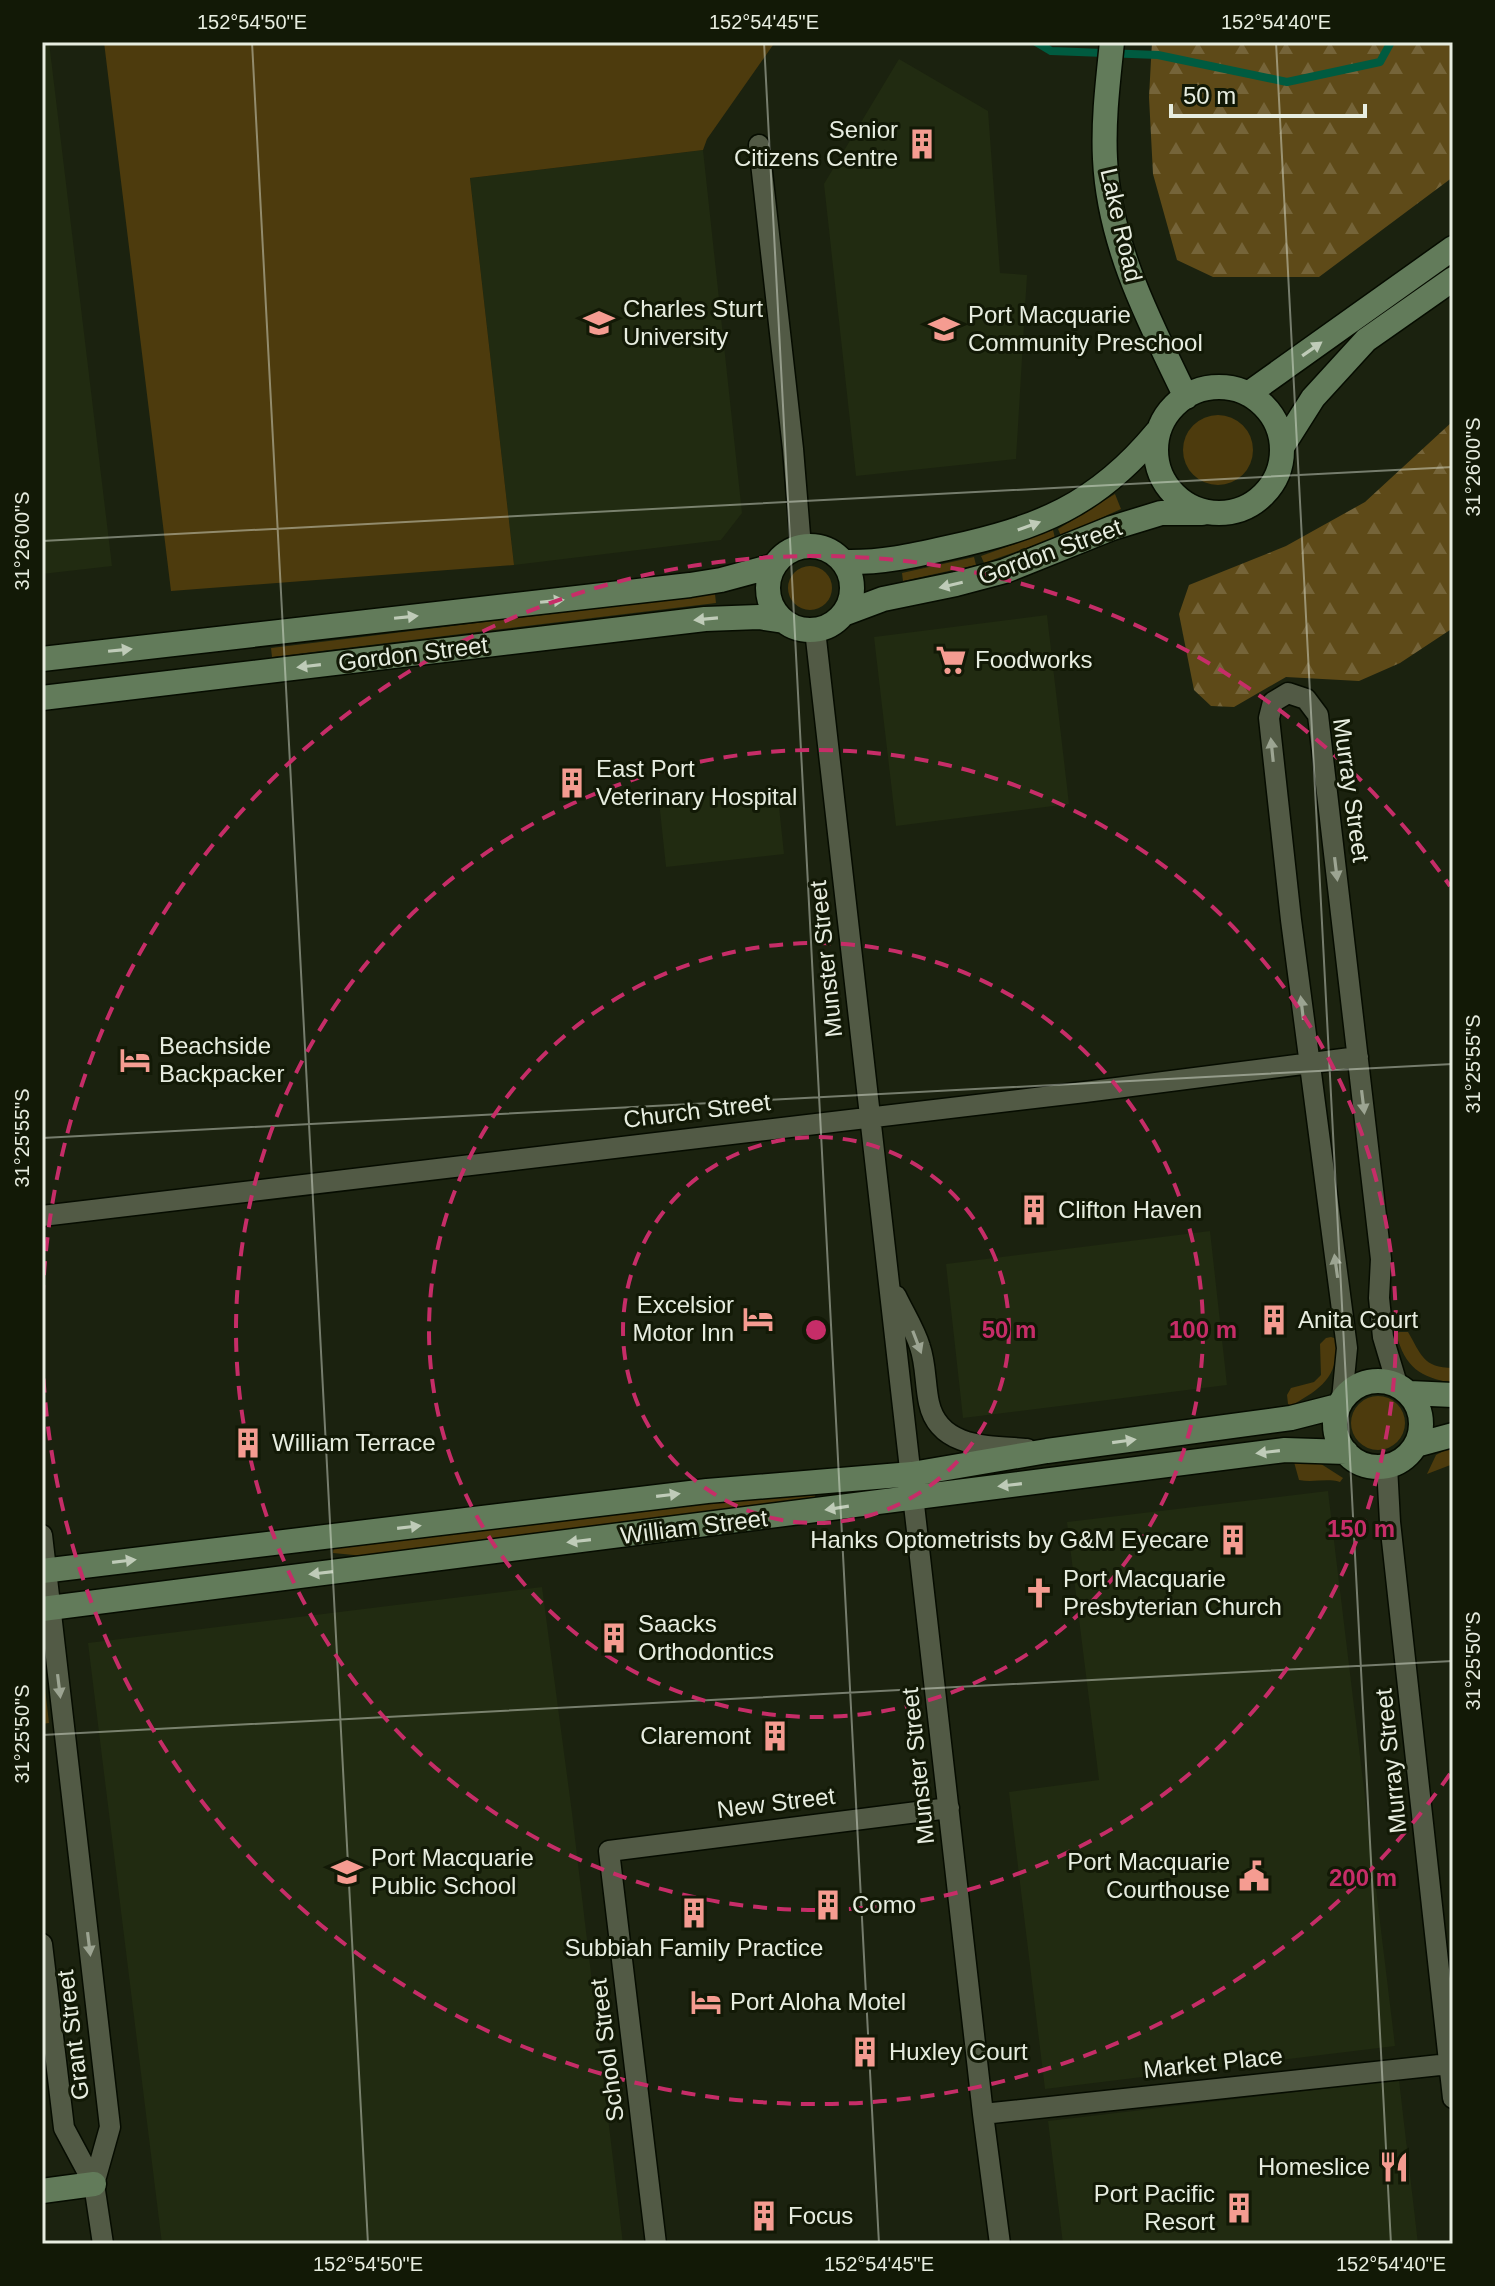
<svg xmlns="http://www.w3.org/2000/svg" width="1495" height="2286" font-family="Arial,sans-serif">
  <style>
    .built { fill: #212b11 }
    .green { fill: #4d3b0d }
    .forest { fill: url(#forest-firs) }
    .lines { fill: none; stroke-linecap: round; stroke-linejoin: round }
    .stream { stroke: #005b40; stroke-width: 8 }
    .street-casing { stroke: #060c00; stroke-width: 23 }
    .secondary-casing { stroke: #060c00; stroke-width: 27 }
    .street { stroke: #525a45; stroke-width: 20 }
    .secondary { stroke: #627b5a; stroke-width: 24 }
    .oneway { fill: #bfcbb8 }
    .oneway2 { fill: #9ca492 }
    .ticks { fill: none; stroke: #e7ede0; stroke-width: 2; stroke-opacity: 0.45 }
    .ring { fill: none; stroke: #c62d68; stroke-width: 4; stroke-dasharray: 14 10 }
    .labels { text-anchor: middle; stroke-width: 6; stroke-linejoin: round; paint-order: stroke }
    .poi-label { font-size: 24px; fill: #e7ede0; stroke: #121906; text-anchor: start }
    .street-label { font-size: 24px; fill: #e7ede0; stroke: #121906 }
    .centre { fill: #c62d68; stroke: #121906; stroke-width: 4 }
    .ring-label { font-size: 24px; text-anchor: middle; font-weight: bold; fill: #c62d68; stroke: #121906; stroke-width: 6; stroke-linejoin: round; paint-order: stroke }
    .neatline { fill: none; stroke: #e7ede0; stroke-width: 3 }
    .ticks-label { font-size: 20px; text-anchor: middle; fill: #e7ede0 }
  </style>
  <defs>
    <pattern id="forest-firs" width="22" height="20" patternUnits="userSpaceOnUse" patternTransform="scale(2)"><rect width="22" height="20" fill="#5e4a18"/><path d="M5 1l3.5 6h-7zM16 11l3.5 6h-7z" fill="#756439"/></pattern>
  </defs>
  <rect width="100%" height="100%" fill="#1b220f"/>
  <path class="built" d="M42,42H49L112,566L42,574Z
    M899,59L988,111L1000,273L1027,275L1016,459L856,476L824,184Z
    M703,150L742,513L721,540L514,565L470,178Z
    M1047,615L1069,804L896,826L874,637Z
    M777,788L784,854L666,867L659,801Z
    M1210,1231L1227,1385L963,1418L946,1264Z
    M1328,1491L1395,2046L1045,2089L1009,1792L1099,1780L1067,1522Z
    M542,1587L572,1813L623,2244H162L88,1643Z
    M1399,2080L1418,2244H1063L1048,2121Z"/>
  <path class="green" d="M104,42H771L773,45L707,139L703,150L470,178L514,565L171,591Z
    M1183 450a35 35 0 1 1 70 0a35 35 0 1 1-70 0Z
    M1115,494L1121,509L1061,536L1058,529Z
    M1053,530L1055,538L984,563L981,556Z
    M974,557L976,565L903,581L902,573Z
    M788 588a22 22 0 1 1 44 0a22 22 0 1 1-44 0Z
    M715,594L716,603L272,657L271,648Z
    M1399,1332H1408C1421,1354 1423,1368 1453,1368V1383C1419,1377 1406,1368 1396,1334Z
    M1331,1337L1337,1339C1338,1378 1322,1388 1291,1406L1288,1404L1287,1395L1291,1388L1314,1382L1321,1375L1320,1344L1326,1338Z
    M1351 1423a27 27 0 1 1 54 0a27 27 0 1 1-54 0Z
    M1453,1446V1464L1427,1474L1436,1455Z
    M1294,1462H1318L1343,1478L1340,1482C1326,1478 1313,1483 1299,1480Z
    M815,1495L816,1502L364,1556L333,1553L334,1545L704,1501Z
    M42,1662L49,1723L42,1724Z"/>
  <path class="forest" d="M1152,42H1453V177L1319,277H1213L1177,260L1153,174L1149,97Z
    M1453,421V628L1400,663L1359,681L1286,677L1234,707L1211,706L1194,690L1179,614L1189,585L1286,546L1365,502Z"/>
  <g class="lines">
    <path class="stream" d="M1036,42L1051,51L1158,55L1287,82L1380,62L1391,42"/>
    <g class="street-casing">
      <path id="street" d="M759,145L793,449L801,547
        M815,630L983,2114L1000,2244
        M42,1216L1085,1092L1358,1057
        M896,1296C904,1313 915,1330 920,1347C926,1364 925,1385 929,1403C939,1449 990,1446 1027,1449
        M1342,1399L1347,1348L1291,920L1269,718L1273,702L1288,693L1306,699L1318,715L1381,1259L1379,1298L1383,1337L1397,1384
        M1387,1466L1390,1522L1453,2098
        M42,1535L110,2127L94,2184
        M42,1944L64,2128L94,2184L103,2244
        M983,2114L1449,2064
        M656,2244L609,1851L949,1808"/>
    </g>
    <g class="secondary-casing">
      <path id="secondary" d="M1112,42C1108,81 1103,120 1105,159C1109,245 1149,321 1186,397
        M1156 450a63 63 0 1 1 126 0a63 63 0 1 1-126 0Z
        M1248,394L1453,248
        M1282,447L1313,398L1366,340L1453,279
        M768 588a42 42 0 1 1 84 0a42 42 0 1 1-84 0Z
        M844,562C880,563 912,556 947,548C1038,528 1096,506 1157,432
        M843,614L883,599L956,584L1005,571L1112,528L1161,513H1202
        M42,659L690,585L721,580L773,566
        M42,698L705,619L759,617L784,621
        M1335 1424a43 43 0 1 1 86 0a43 43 0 1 1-86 0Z
        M1409,1393L1453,1395
        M1416,1445L1453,1435
        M42,1571L707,1491L912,1474L1047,1451L1291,1418L1338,1406
        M42,1609L1285,1450L1346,1452
        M42,2191L94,2184"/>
    </g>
    <use href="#street" class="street"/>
    <use href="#secondary" class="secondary"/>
  </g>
  <defs><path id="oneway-solid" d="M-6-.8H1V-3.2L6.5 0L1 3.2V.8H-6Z" transform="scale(2)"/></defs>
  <g class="oneway">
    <use href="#oneway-solid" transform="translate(1312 349) rotate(-35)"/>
    <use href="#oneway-solid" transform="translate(1029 526) rotate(-20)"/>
    <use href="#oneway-solid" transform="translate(951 585) rotate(167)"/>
    <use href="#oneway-solid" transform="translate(552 601) rotate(-6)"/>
    <use href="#oneway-solid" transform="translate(406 617) rotate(-6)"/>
    <use href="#oneway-solid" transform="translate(706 619) rotate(175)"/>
    <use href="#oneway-solid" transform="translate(120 650) rotate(-6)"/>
    <use href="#oneway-solid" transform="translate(309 666) rotate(173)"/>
    <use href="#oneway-solid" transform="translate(1124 1441) rotate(-8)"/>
    <use href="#oneway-solid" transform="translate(1268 1452) rotate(173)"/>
    <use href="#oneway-solid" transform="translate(1010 1485) rotate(173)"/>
    <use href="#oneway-solid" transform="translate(668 1495) rotate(-7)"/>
    <use href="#oneway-solid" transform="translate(837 1508) rotate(171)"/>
    <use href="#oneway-solid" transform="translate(409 1527) rotate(-7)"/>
    <use href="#oneway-solid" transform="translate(579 1541) rotate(173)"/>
    <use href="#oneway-solid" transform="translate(124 1561) rotate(-7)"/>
    <use href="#oneway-solid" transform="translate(321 1573) rotate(173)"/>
  </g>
  <g class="oneway2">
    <use href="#oneway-solid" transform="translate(1272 750) rotate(-96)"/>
    <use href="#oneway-solid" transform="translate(1336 869) rotate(83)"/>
    <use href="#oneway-solid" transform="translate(1302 1008) rotate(-97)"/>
    <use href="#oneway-solid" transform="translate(1363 1102) rotate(83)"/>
    <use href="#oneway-solid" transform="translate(1336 1266) rotate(-98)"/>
    <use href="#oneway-solid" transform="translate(917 1342) rotate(69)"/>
    <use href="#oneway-solid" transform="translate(59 1686) rotate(83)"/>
    <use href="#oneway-solid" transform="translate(89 1944) rotate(83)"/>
  </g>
  <path class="ticks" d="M252,42L368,2244M764,42L879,2244M1276,42L1391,2244M42,541L1453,467M42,1138L1453,1064M42,1735L1453,1661"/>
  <g class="ring">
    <circle cx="816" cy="1330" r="193"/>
    <circle cx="816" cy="1330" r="387"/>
    <circle cx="816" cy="1330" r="580"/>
    <path d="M1450 1774A774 774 0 0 1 42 1337M42 1323A774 774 0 0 1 1450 886"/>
  </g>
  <defs>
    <g id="building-bare" transform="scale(2.4)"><path d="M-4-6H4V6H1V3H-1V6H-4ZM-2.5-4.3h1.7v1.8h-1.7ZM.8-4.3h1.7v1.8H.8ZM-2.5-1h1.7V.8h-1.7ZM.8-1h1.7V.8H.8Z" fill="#f59c91" stroke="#121906" stroke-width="2.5" paint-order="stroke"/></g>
    <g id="university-bare" transform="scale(2.4)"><path d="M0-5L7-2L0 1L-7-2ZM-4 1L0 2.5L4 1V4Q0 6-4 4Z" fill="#f59c91" stroke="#121906" stroke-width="2.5" paint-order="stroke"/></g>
    <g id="school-bare" transform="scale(2.4)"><path d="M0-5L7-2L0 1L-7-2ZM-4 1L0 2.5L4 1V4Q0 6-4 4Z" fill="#f59c91" stroke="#121906" stroke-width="2.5" paint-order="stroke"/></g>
    <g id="supermarket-bare" transform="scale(2.4)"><path d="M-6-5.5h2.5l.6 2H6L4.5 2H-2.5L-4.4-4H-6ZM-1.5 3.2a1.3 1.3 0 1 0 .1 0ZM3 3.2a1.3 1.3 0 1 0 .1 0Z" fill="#f59c91" stroke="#121906" stroke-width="2.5" paint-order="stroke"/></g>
    <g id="hotel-bare" transform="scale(2.4)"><path d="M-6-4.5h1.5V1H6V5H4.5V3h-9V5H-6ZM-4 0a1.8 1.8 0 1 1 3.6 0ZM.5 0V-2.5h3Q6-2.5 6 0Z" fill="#f59c91" stroke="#121906" stroke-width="2.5" paint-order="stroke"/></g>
    <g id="church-bare" transform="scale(2.4)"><path d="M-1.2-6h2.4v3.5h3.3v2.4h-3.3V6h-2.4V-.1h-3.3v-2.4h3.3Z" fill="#f59c91" stroke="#121906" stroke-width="2.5" paint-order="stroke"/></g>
    <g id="civic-bare" transform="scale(2.4)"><path d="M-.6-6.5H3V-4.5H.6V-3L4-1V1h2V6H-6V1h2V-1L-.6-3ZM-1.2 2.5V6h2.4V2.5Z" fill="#f59c91" stroke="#121906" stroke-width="2.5" paint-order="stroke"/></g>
    <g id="restaurant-bare" transform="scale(2.4)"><path d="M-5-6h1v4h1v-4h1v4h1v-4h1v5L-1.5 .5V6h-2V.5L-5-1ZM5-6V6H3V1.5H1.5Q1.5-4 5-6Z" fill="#f59c91" stroke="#121906" stroke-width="2.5" paint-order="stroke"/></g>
  </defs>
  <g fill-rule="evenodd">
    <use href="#building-bare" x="922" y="144"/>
    <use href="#university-bare" x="599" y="323"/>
    <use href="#school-bare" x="944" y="329"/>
    <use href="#supermarket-bare" x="951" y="660"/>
    <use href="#building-bare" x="572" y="783"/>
    <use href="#hotel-bare" x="135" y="1060"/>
    <use href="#building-bare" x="1034" y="1210"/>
    <use href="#hotel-bare" x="758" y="1319"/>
    <use href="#building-bare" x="1274" y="1320"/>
    <use href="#building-bare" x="248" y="1443"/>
    <use href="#building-bare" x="1233" y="1540"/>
    <use href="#church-bare" x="1039" y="1593"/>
    <use href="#building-bare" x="614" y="1638"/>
    <use href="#building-bare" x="775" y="1736"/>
    <use href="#school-bare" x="347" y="1872"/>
    <use href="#civic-bare" x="1254" y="1876"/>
    <use href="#building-bare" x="828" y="1905"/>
    <use href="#building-bare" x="694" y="1913"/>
    <use href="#hotel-bare" x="706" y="2002"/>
    <use href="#building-bare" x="865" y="2052"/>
    <use href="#restaurant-bare" x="1394" y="2167"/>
    <use href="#building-bare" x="1239" y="2208"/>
    <use href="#building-bare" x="764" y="2216"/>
  </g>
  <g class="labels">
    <g class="poi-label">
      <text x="898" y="138" text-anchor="end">Senior<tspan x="898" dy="28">Citizens Centre</tspan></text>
      <text x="623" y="317">Charles Sturt<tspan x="623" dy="28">University</tspan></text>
      <text x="968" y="323">Port Macquarie<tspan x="968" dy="28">Community Preschool</tspan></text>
      <text x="975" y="668">Foodworks</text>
      <text x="596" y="777">East Port<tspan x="596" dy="28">Veterinary Hospital</tspan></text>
      <text x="159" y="1054">Beachside<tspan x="159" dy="28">Backpacker</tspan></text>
      <text x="1058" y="1218">Clifton Haven</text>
      <text x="734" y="1313" text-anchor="end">Excelsior<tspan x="734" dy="28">Motor Inn</tspan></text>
      <text x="1298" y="1328">Anita Court</text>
      <text x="272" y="1451">William Terrace</text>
      <text x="1209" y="1548" text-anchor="end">Hanks Optometrists by G&amp;M Eyecare</text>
      <text x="1063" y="1587">Port Macquarie<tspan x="1063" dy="28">Presbyterian Church</tspan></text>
      <text x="638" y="1632">Saacks<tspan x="638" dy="28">Orthodontics</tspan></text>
      <text x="751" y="1744" text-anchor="end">Claremont</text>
      <text x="371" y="1866">Port Macquarie<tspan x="371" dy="28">Public School</tspan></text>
      <text x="1230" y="1870" text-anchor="end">Port Macquarie<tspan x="1230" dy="28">Courthouse</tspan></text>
      <text x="852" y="1913">Como</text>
      <text x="694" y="1956" text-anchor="middle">Subbiah Family Practice</text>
      <text x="730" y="2010">Port Aloha Motel</text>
      <text x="889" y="2060">Huxley Court</text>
      <text x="1370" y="2175" text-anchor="end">Homeslice</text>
      <text x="1215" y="2202" text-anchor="end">Port Pacific<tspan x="1215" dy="28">Resort</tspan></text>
      <text x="788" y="2224">Focus</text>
    </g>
    <g class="street-label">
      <text transform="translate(1121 225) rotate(77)" y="8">Lake Road</text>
      <text transform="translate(1050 552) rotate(-20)" y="8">Gordon Street</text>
      <text transform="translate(413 654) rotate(-7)" y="8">Gordon Street</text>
      <text transform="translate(1351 790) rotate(82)" y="8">Murray Street</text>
      <text transform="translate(826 959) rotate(-96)" y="8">Munster Street</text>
      <text transform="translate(697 1111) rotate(-7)" y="8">Church Street</text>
      <text transform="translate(694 1527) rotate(-7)" y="8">William Street</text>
      <text transform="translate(1391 1761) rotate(-96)" y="8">Murray Street</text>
      <text transform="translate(918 1766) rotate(-96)" y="8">Munster Street</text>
      <text transform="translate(776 1803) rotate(-7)" y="8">New Street</text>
      <text transform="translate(73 2035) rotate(-97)" y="8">Grant Street</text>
      <text transform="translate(607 2050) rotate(-97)" y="8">School Street</text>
      <text transform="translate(1213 2063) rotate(-6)" y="8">Market Place</text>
    </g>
  </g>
  <circle cx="816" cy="1330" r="12" class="centre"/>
  <g class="ring-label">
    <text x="1009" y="1338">50 m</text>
    <text x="1203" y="1338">100 m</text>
    <text x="1361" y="1537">150 m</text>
    <text x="1363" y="1886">200 m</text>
  </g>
  <rect width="1495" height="2286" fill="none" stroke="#121906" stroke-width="88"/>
  <path d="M1171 104v12h194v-12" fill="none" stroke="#e7ede0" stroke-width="4"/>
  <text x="1183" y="104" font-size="24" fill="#e7ede0" stroke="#121906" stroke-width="6" paint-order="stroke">50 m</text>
  <rect x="44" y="44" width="1407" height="2198" class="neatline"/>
  <g class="ticks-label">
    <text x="252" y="29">152°54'50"E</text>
    <text x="764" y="29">152°54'45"E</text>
    <text x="1276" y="29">152°54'40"E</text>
    <text transform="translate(1473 467) rotate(-90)" y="7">31°26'00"S</text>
    <text transform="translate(22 541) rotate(-90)" y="7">31°26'00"S</text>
    <text transform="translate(1473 1064) rotate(-90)" y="7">31°25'55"S</text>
    <text transform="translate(22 1138) rotate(-90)" y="7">31°25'55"S</text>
    <text transform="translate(1473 1661) rotate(-90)" y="7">31°25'50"S</text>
    <text transform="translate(22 1734) rotate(-90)" y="7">31°25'50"S</text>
    <text x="368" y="2271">152°54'50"E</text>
    <text x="879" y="2271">152°54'45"E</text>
    <text x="1391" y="2271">152°54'40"E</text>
  </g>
</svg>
